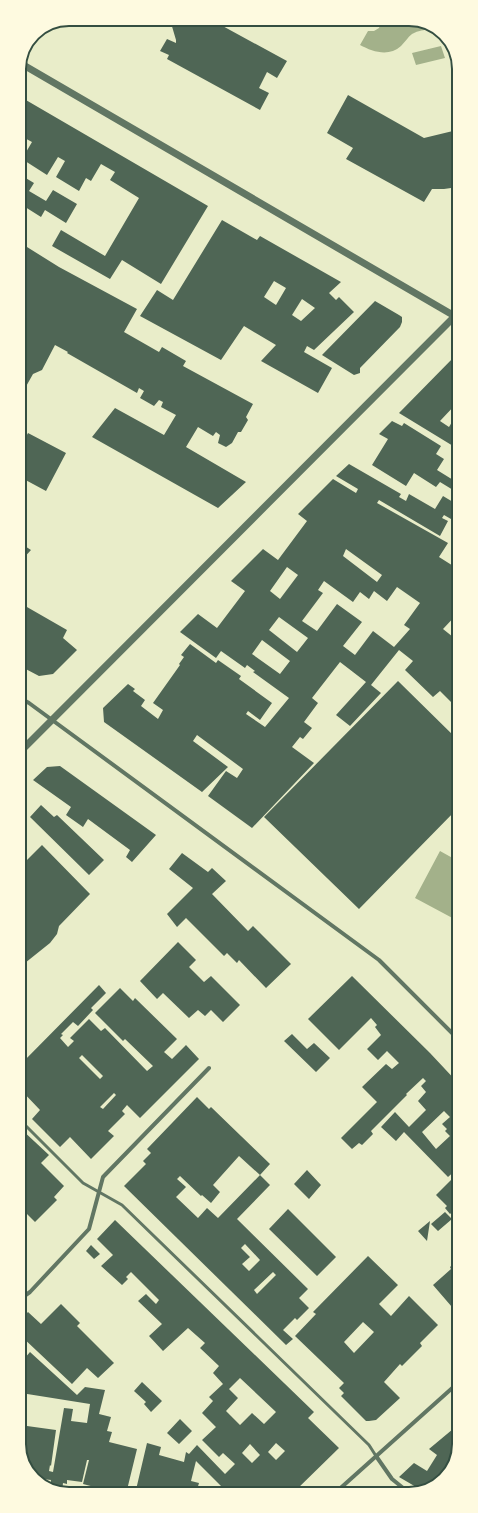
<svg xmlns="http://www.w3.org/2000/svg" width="478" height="1513" font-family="'Work Sans',sans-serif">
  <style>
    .water { fill: #a3b18a }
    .building { fill: #4f6655; fill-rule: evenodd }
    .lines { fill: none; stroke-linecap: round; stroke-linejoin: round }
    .service { stroke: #617663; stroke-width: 3 }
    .minor { stroke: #617663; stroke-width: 4 }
    .tertiary { stroke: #617663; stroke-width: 7 }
    .rim { fill: none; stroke: #344e41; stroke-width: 2 }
  </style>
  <rect width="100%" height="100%" fill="#e9edc9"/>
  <path class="water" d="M382,19H413L440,30C431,29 421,29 412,34C408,37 405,42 401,46C389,57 373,52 360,45L368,31H374L379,28Z
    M441,46L445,58L416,65L412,53Z
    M440,851L458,861V921L415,898Z"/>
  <path class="building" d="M165,19H218L219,24L287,61L277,78L267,72L259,88L269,93L260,110L167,59L169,55L160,51L167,39L176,43V40L171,23L167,24Z
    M348,95L424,138L457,130L458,187L444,189H432L424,202L346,159L353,148L327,133Z
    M19,96L208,206L161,284L122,260L110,279L52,246L61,230L105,256L139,198L110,180L115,172L101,164L91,181L86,178L79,191L56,177L65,161L58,157L47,175L22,159L32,142L19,135Z
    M19,174L34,183L29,191L46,201L53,190L77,204L66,223L45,210L41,217L22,205L26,199L22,197L19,202Z
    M222,220L257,240L260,236L341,282L329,293L336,300L339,297L354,312L314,350L307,346L304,352L332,368L318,393L261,361L276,345L244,326L221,360L140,316L157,290L173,300ZM274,281L286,288L276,305L264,297ZM302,299L315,308L301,321L292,315Z
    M19,242L59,267L137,309L124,332L159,352L162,347L186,361L183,366L253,404L246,417L248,420L241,432H238L232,443L226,447L218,443L220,435L216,432L213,436L198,427L186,447L246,482L218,508L92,437L115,408L164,435L176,415L161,407L163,402L159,400L154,406L140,398L144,391L139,388L137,393L67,353L68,352L55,345L42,370L33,374L19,399Z
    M375,301L399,315L402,317V322L400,327L360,368V373L354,375L322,355Z
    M454,357H458V406L456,404L440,421L449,427L458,412V449L399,413Z
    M392,421L402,426L404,423L441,446L436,454L444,459L437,470L458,483V493L440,482L436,487L414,473L406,486L372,465L388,439L379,434Z
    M28,433L66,453L46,491L20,477V448Z
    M349,464L401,494L399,497L406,501L409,494L435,509L443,496L458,505V523L444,515L442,518L448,521L440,536L379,500L377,503L448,543L439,557L458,569V613L443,629L453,637L458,631V709L440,691L433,697L405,670L413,661L399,650L371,685L381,693L350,726L336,715L366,682L340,662L312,698L318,703L304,722L312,728L303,739L300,737L292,747L314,763L252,828L208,796L226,771L237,778L243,769L197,735L193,741L228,767L202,792L104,722L103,708L128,684L135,689L133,691L145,700L141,706L158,719L163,710L153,703L180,665L179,664L184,657L181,655L190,644L216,663L218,660L241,676L239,679L272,703L260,720L248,711L246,714L265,727L289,698L253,672L255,671L247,665L245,668L221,651L216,658L180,632L198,614L217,628L245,591L231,581L263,549L278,560L307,521L298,514L333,479L356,493L358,489L336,476ZM346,549L382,575L377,582L343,556ZM287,567L298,575L280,599L270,591ZM324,581L353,602L360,592L369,599L374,591L387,601L397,587L420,603L404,625L410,629L394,647L373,631L355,655L343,646L362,622L337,604L317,631L302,621L323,593L318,590ZM279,617L308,638L297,652L269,630ZM262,640L290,661L280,674L252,654Z
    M20,543L31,550L20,562Z
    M20,603L67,630L63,638L77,650L53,674L39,676L20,666Z
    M398,681L458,740V808L359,909L264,817Z
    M60,766L156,835L132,862L126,857L130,850L88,819L83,827L66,815L71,807L33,780L47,767Z
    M41,805L54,817L57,815L104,860L89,875L30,817Z
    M42,845L90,894L59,926L57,934L50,943L20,967V867Z
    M182,853L208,872L212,868L226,881L212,894L248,931L253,926L291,964L266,988L239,960L237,963L227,953L224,956L186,918L177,927L167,914L193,888L169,869Z
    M178,942L196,960L189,967L204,982L211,976L240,1005L223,1022L211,1010L205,1016L198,1010L189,1018L163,993L157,999L140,981Z
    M352,976L430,1053L459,1084V1157L452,1164L457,1169L448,1177L404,1132L396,1141L381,1127L395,1112L409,1127L426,1110L418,1101L426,1092L421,1086L426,1081L423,1078L406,1094L407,1095L371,1131L373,1134L362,1145L359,1143L352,1149L341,1138L377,1102L362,1087L386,1064L392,1069L399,1063L387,1051L378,1060L367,1049L381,1035L375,1027L377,1025L371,1018L339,1050L308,1019ZM444,1111L450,1117L442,1124L447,1129L445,1131L450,1136L436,1149L422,1132Z
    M99,985L106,993L91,1008L93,1010L78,1026L73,1022L61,1034L63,1035L60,1038L68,1047L74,1041L70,1038L89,1019L101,1031L105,1028L147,1071L153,1066L125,1039L123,1041L95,1013L120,988L133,1001L135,998L177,1039L164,1052L172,1059L186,1045L199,1059L140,1118L127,1105L122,1111L125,1114L108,1131L114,1136L91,1159L70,1137L60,1147L32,1119L40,1110L20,1089V1065ZM82,1055L103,1076L100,1079L79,1058ZM114,1093L116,1095L103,1109L100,1107Z
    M292,1034L307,1049L314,1043L330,1058L316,1072L284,1041Z
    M197,1097L209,1109L211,1107L270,1164L260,1175L239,1156L213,1185L220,1192L211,1203L202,1195L201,1196L180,1176L177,1179L186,1187L176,1197L198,1218L207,1208L218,1218L260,1175L270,1185L237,1219L308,1289L299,1298L309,1308L297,1320L295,1318L283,1330L293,1339L286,1345L124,1186L146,1164L143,1161L151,1153L147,1149ZM245,1244L260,1260L249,1271L242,1264L250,1257L241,1248ZM273,1272L276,1275L257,1294L254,1290Z
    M20,1128L49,1155L41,1163L64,1186L54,1197L57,1200L35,1222L27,1214L20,1220Z
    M307,1170L321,1185L309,1199L294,1184Z
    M453,1178L459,1184V1210L457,1208L450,1214L445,1208L447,1206L436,1195Z
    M288,1209L336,1257L317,1276L269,1229Z
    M445,1212L452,1219L438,1231L431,1224Z
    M115,1220L314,1412L308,1418L339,1448L293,1493H283L276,1487L270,1493H228L196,1461L191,1481L199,1483L196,1493L135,1494L147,1443L161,1447L159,1455L184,1462L186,1452L189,1454L197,1445L225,1474L235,1464L223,1453L219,1457L202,1440L216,1427L202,1413L213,1401L209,1397L223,1384L213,1373L219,1366L200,1348L205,1343L188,1328L163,1351L149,1336L162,1324L138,1301L146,1294L156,1304L159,1300L131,1272L126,1277L128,1279L122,1285L101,1266L113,1255L97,1239ZM240,1378L276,1412L264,1424L252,1413L240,1425L226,1411L238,1398L229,1389ZM276,1443L285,1451L276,1460L268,1452ZM250,1444L260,1455L252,1463L242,1453Z
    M430,1221L427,1241L418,1231Z
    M91,1245L100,1254L94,1259L86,1251Z
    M368,1256L398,1285L379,1304L391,1316L409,1296L438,1325L420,1343L422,1346L402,1366L400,1364L384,1382L400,1398L376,1420L369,1421H366L341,1396L344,1393L339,1388L344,1383L295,1336L316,1314L313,1312ZM363,1322L374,1332L354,1353L344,1342Z
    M459,1259V1313L458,1314L433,1285L451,1269L450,1267Z
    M61,1304L80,1323L77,1326L114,1363L98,1378L87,1368L72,1384L20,1335V1320L28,1312L41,1324Z
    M30,1352L77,1395L85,1387L105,1390L99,1414L111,1417L107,1431L112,1432L109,1442L137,1449L126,1494H121L83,1484L89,1460H87L82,1482L67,1480V1484L63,1483L62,1492L50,1487L51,1480L34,1478L22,1459L27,1426L56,1430L51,1466L50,1465L49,1471L53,1472L64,1408L73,1409L71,1421L87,1423L90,1404L21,1393V1365L24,1359Z
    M142,1382L162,1401L151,1412L144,1404L146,1402L134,1391Z
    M21,1412H26L22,1443H21Z
    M180,1419L192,1431L179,1444L167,1433Z
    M453,1429L459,1434V1445L449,1475L423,1491L399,1477L414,1463L427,1471L437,1455L429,1449Z"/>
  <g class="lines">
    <path class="service" d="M20,1120L83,1183L122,1205L369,1445L376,1456"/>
    <path class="minor" d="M20,698L29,703L379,960L459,1040
      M20,1299L30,1292L89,1229L103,1177L209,1068
      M376,1456L392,1479L408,1492
      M335,1493L459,1382"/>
    <path class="tertiary" d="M20,63L458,318
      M20,752L458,313"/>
  </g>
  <path d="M0 0H478V1513H0ZM69 26H409A43 43 0 0 1 452 69V1444A43 43 0 0 1 409 1487H69A43 43 0 0 1 26 1444V69A43 43 0 0 1 69 26Z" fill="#fefae0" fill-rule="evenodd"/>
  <path class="rim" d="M69 26H409A43 43 0 0 1 452 69V1444A43 43 0 0 1 409 1487H69A43 43 0 0 1 26 1444V69A43 43 0 0 1 69 26Z"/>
</svg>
